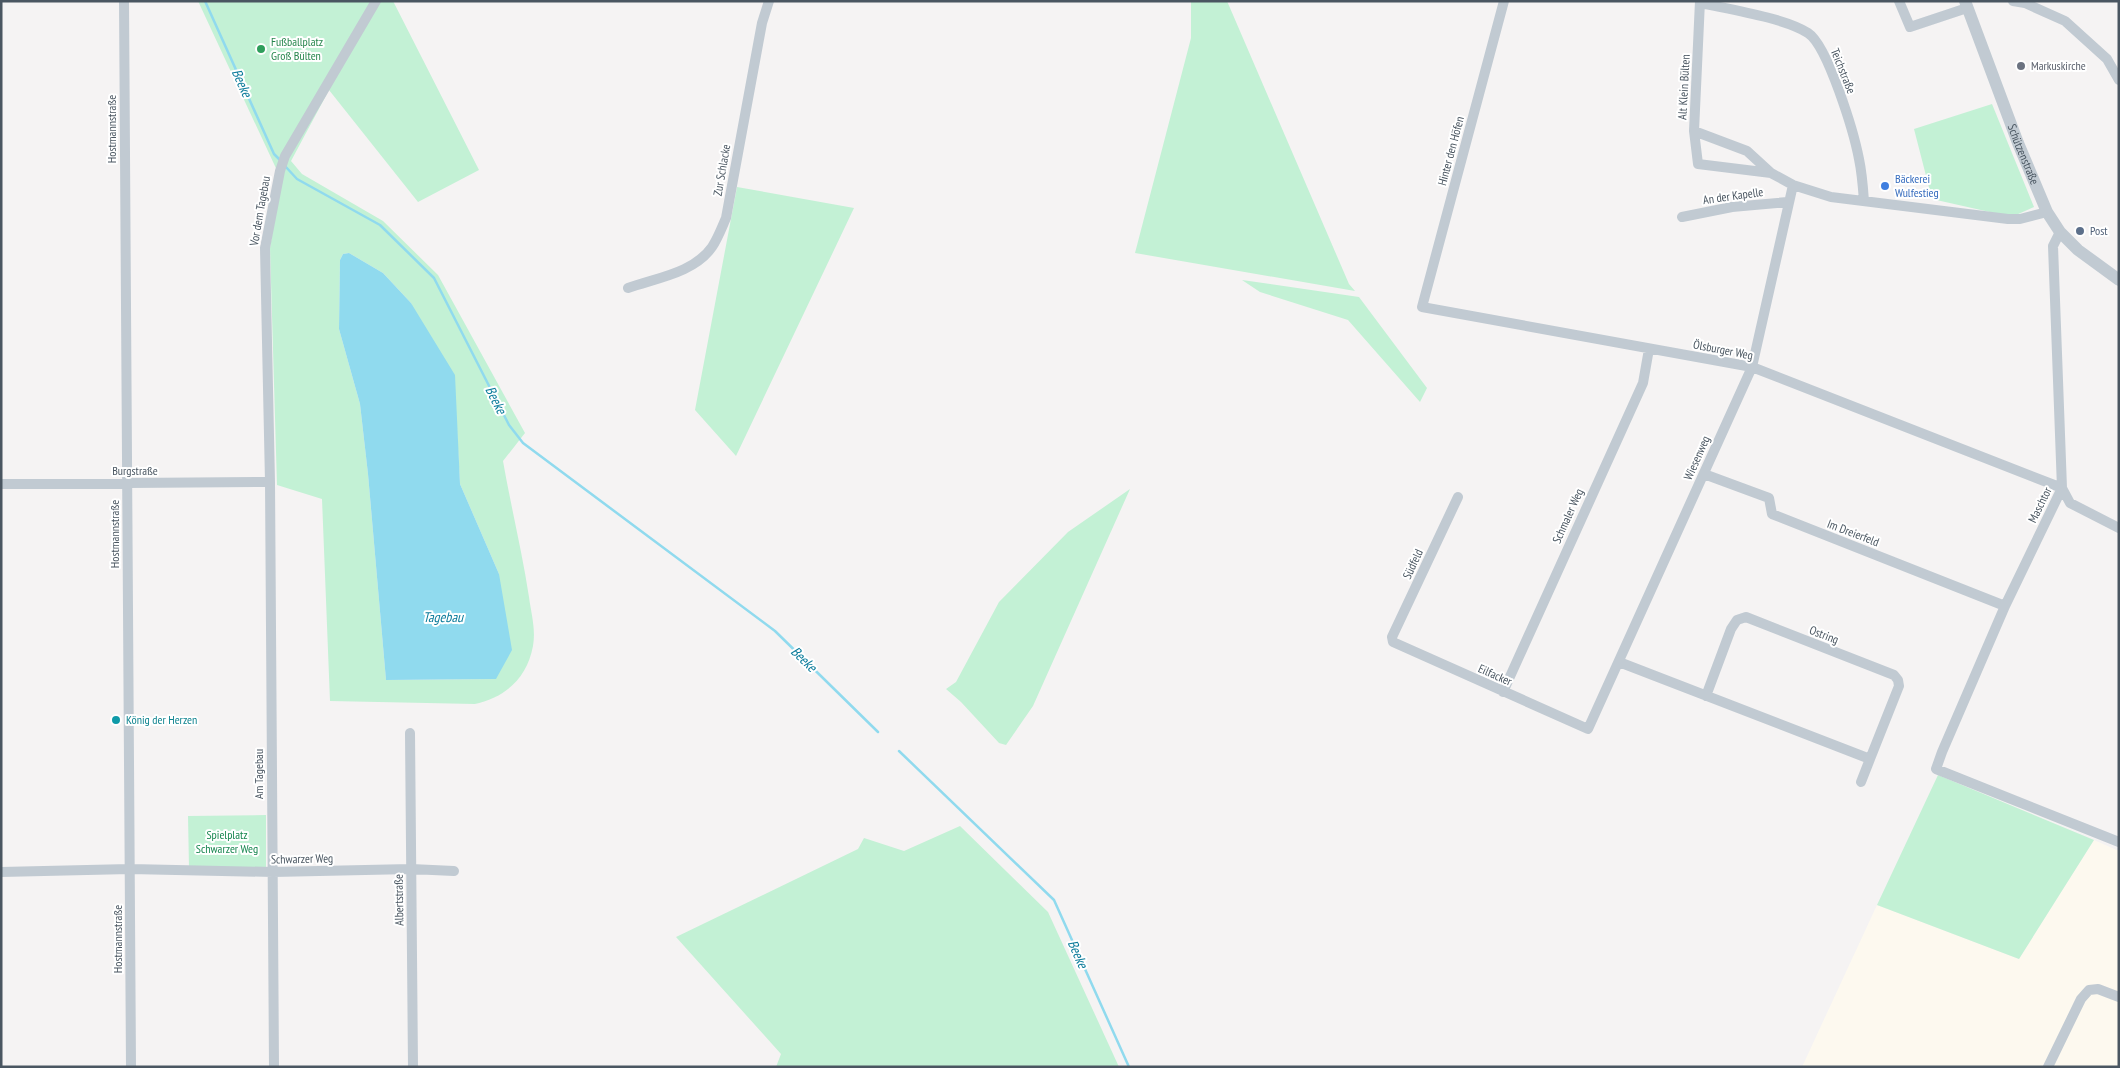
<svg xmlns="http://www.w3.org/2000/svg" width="2120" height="1068" font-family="'PT Sans Narrow',sans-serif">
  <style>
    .commercial { fill: #fdf9ef }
    .green { fill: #c3f1d5; fill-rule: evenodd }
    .water { fill: #90daee }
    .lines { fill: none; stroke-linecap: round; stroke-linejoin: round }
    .stream { stroke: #90daee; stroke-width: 2.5 }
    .minor { stroke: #c1cad2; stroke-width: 10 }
    .tertiary { stroke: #c1cad2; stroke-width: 12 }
    .leisure-dot { fill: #2e9e5b; stroke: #fff; stroke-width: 2 }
    .worship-dot { fill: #6b7280; stroke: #fff; stroke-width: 2 }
    .shop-dot { fill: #3f7fe0; stroke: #fff; stroke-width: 2 }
    .service-dot { fill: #5c6f8a; stroke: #fff; stroke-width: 2 }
    .culture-dot { fill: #0f9aa8; stroke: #fff; stroke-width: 2 }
    .labels { text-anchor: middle; stroke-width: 4; stroke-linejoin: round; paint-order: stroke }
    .leisure-label { font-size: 12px; fill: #27864d; stroke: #fff; text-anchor: start }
    .worship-label { font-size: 12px; fill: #5b616d; stroke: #fff; text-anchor: start }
    .street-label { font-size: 12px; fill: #4a5661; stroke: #fff }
    .shop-label { font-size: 12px; fill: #366cbe; stroke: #fff; text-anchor: start }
    .service-label { font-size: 12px; fill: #4e5e75; stroke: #fff; text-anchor: start }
    .culture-label { font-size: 12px; fill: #0d838f; stroke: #fff; text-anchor: start }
    .park-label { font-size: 12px; fill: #17864f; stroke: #fff }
    .water-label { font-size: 14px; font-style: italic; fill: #0c7c9b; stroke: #fff }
  </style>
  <rect width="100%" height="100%" fill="#f5f3f3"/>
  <path class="commercial" d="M2094,840L2119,851V1067H1802L1877,905L2019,959Z"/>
  <path class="green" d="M198,1H393L479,170L418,202L329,90L291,161L302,174L383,221L438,275L525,433L503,461C511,507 522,551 529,597C531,613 536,629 533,646C527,678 506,697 475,704L330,701L322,499L277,485L270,248L281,179ZM349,253L383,273L411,303L457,431L460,484L499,574L496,679L386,680L368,474L360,404L339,329L340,260L343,254Z
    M1191,1H1227L1349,284L1355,291L1135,253L1191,38Z
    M1992,104L2034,207L2016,215H2003L1932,199L1914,129Z
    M737,187L854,208L736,456L695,410Z
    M1242,280L1359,297L1427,388L1420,402L1348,320L1260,292Z
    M1130,489L1033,706L1006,745L999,743L961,702L946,689L956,682L999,602L1068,532Z
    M1938,775L2094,840L2019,959L1877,905Z
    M266,815V868H189L188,816Z
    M960,826L1048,912L1119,1067H776L781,1054L676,937L858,849L864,838L904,851Z"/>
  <path class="water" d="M349,253L383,273L411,303L455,375L460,484L499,574L512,650L496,679L386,680L368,474L360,404L339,329L340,260L343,254Z"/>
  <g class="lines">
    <path class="stream" d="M205,1L274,154L280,160
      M285,166L297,179L380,225L434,278L509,425L523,443L775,631L878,732
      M899,751L1054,900L1129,1067"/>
    <path class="minor" d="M124,1L131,1067
      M1504,1L1422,307L1752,367L2062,488L2070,503L2119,528
      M1700,1L1694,131L1747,151L1771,173L1793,185L1831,197L2008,219H2020L2047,212
      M1899,1L1910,27L1967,8
      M2013,1L2025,3L2065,21L2107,59L2119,80
      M1701,3C1728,9 1785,18 1808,33C1828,46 1854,133 1859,159C1862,173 1863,187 1864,201
      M1694,131L1698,164L1771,173
      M1682,217L1732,207L1788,202
      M2060,232L2053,246L2062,488L2005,606L1942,752L1936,769L2119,842
      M628,288C656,278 694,273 712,247C718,238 722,227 726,218L762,23L769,1
      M1704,474L1769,498L1772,514L2005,606
      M1,484L270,482
      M1458,497L1392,637L1393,642L1588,729L1752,367L1793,185
      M1619,662L1870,759L1899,686L1898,680L1894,675L1746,617L1737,620L1731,629L1706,696
      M1503,692L1643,383L1649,349
      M410,733L413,1067
      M1861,782L1870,759
      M1,872L130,869L273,872L411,869L454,871
      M274,1067L270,482L265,248L280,171L285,156L376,1
      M2048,1067L2081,999L2089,990L2098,989L2119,997"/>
    <path class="tertiary" id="s1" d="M1965,1L2018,143L2047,212L2060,232L2078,250L2119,280"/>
  </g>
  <circle class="leisure-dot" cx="261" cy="49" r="5"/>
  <circle class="worship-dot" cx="2021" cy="66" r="5"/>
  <circle class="shop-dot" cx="1885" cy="186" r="5"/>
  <circle class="service-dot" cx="2080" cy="231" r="5"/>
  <circle class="culture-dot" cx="116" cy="720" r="5"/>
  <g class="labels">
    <g class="leisure-label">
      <text x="271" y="46">Fußballplatz<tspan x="271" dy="14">Groß Bülten</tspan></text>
    </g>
    <g class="worship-label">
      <text x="2031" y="70">Markuskirche</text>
    </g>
    <g class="street-label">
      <text transform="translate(1843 71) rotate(68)" y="4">Teichstraße</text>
      <text transform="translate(1684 87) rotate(-87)" y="4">Alt Klein Bülten</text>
      <text transform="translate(112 129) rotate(-90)" y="4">Hostmannstraße</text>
      <text transform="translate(1451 151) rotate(-75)" y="4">Hinter den Höfen</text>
      <text dy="4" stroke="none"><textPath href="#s1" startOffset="164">Schützenstraße</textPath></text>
      <text transform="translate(722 170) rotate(-80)" y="4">Zur Schlacke</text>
      <text transform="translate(1733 196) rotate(-8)" y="4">An der Kapelle</text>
      <text transform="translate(260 211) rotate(-80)" y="4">Vor dem Tagebau</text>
      <text transform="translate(1723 350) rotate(11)" y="4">Ölsburger Weg</text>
      <text transform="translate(1697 458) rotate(-66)" y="4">Wiesenweg</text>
      <text x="135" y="475">Burgstraße</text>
      <text transform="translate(2040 505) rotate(-64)" y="4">Maschtor</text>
      <text transform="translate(1568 516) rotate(-66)" y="4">Schmaler Weg</text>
      <text transform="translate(1853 533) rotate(21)" y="4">Im Dreierfeld</text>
      <text transform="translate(115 534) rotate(-90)" y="4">Hostmannstraße</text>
      <text transform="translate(1413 564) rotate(-65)" y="4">Südfeld</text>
      <text transform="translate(1824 635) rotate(21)" y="4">Ostring</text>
      <text transform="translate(1495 675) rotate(24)" y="4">Eilfacker</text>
      <text transform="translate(259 774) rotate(-90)" y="4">Am Tagebau</text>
      <text transform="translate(302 859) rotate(-1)" y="4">Schwarzer Weg</text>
      <text transform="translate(399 900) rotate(-91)" y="4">Albertstraße</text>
      <text transform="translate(118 939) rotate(-90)" y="4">Hostmannstraße</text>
    </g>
    <g class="shop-label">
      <text x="1895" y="183">Bäckerei<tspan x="1895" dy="14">Wulfestieg</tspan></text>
    </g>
    <g class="service-label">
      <text x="2090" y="235">Post</text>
    </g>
    <g class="culture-label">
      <text x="126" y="724">König der Herzen</text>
    </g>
    <g class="park-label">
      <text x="227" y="839">Spielplatz<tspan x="227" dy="14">Schwarzer Weg</tspan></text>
    </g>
    <g class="water-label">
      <text transform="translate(242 83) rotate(66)" y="5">Beeke</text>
      <text transform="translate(496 400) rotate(63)" y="5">Beeke</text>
      <text x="443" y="622">Tagebau</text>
      <text transform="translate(804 659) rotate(44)" y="5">Beeke</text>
      <text transform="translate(1078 954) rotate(66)" y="5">Beeke</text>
    </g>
  </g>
  <rect width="2120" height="1068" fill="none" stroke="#4a5661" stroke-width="5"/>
</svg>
